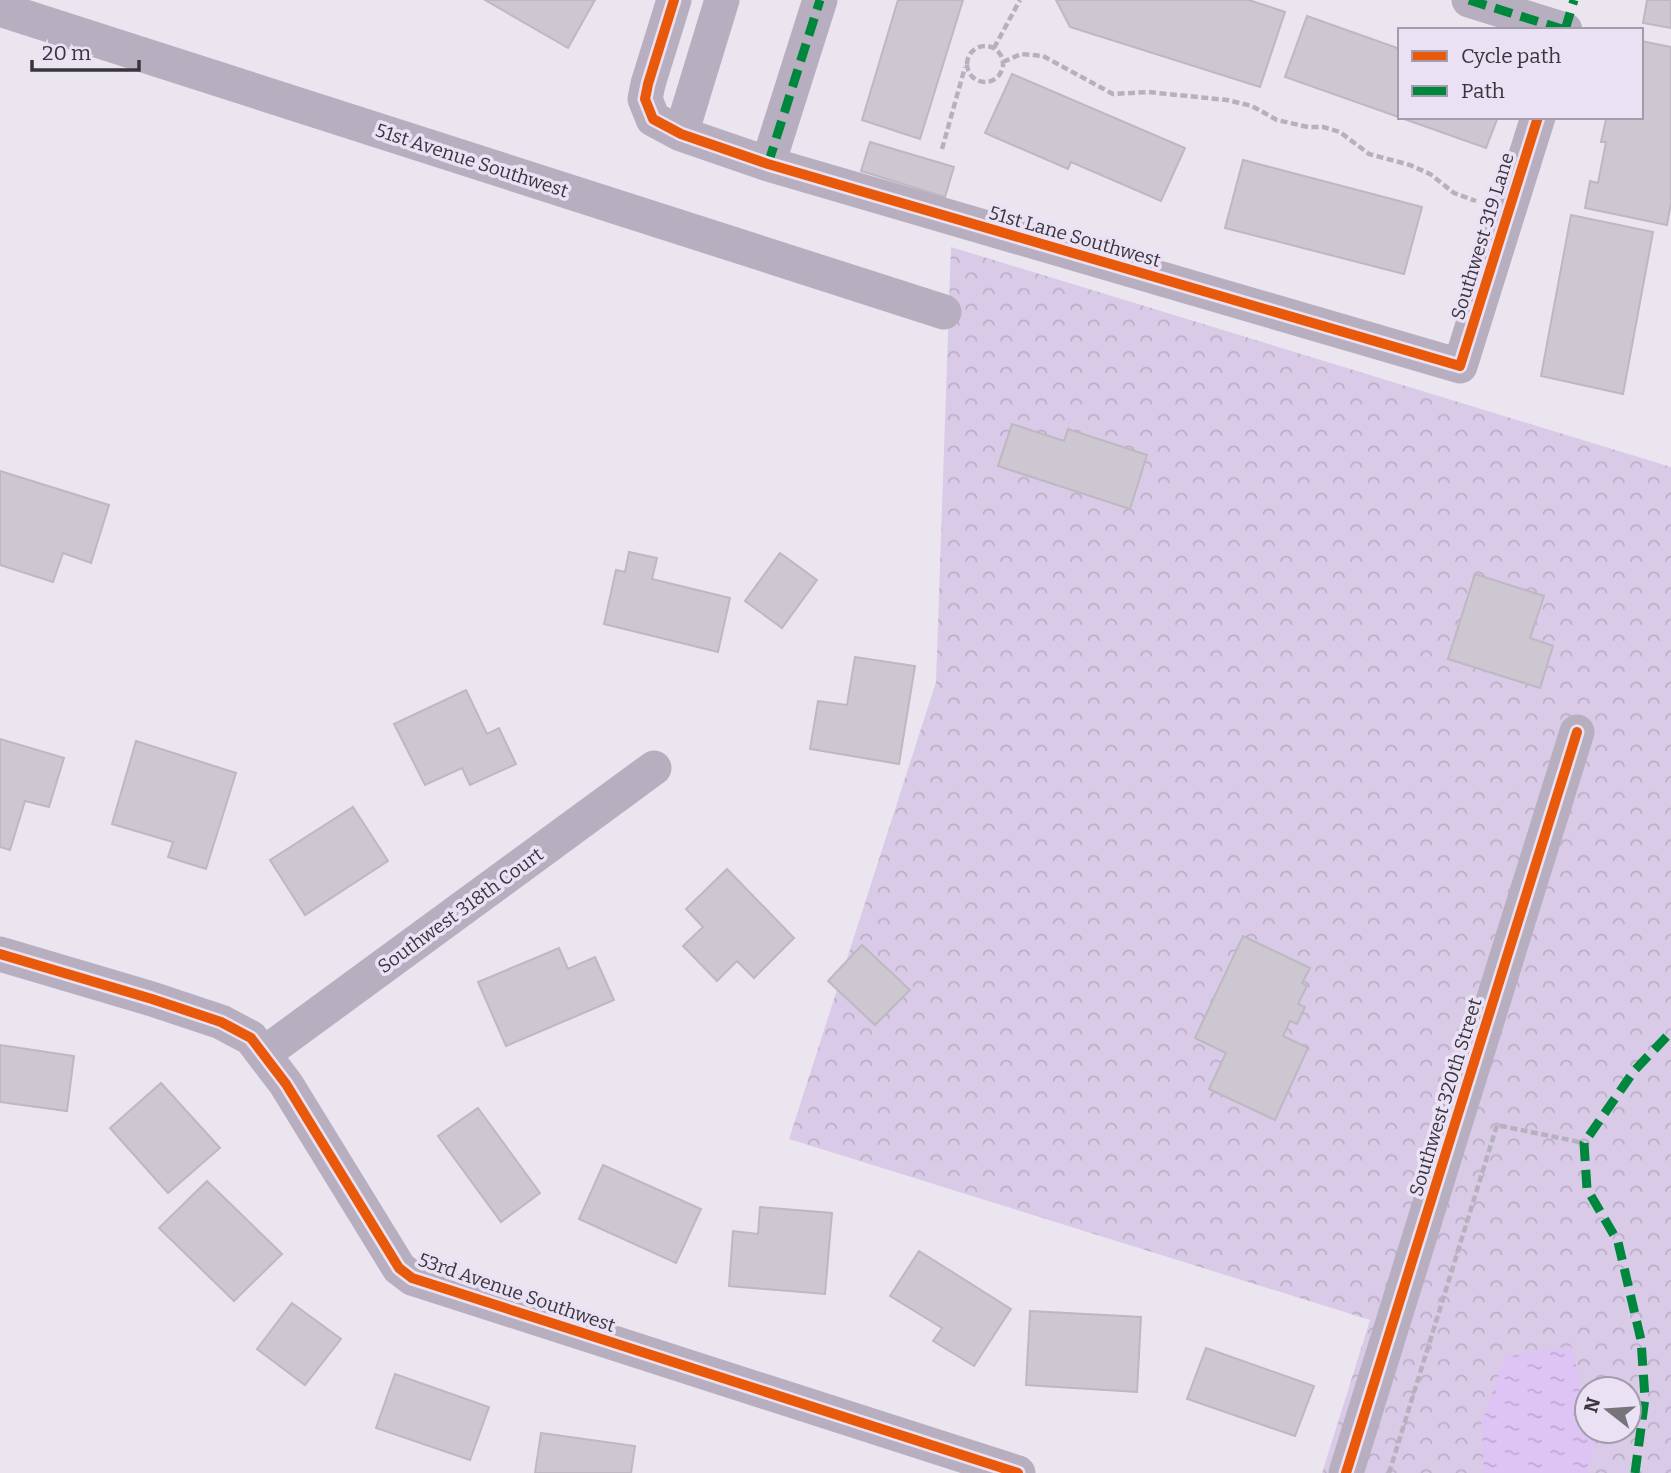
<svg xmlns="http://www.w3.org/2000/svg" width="1671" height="1473" font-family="Bitter,serif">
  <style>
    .forest { fill: url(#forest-crowns); fill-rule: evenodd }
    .water { fill: url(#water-ripples) }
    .building { fill: #ccc7d0; stroke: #bdb8c1; stroke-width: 2 }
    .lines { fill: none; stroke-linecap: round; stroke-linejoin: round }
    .path { stroke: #b7b1bd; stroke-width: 4.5; stroke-dasharray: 7 3.5; stroke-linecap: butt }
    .street { stroke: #b7afbf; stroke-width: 35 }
    .quiet { stroke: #00873e; stroke-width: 9; stroke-dasharray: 18 9; stroke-linecap: butt }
    .cycleway-casing { stroke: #ebe1f4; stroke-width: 15 }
    .cycleway { stroke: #e8590c; stroke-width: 10 }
    .labels { text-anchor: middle; stroke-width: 7; stroke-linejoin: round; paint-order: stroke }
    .street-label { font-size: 19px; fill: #38353c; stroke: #ebe1f4 }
  </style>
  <defs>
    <pattern id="forest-crowns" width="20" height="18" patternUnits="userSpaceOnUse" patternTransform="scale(1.75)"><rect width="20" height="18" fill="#d9cae7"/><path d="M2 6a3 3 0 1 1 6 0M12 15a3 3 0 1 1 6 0" fill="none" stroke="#bbaec7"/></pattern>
    <pattern id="water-ripples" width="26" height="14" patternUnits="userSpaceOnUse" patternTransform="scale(1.75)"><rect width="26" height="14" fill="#dec4f5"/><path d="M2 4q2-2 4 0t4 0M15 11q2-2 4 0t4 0" fill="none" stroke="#bfa9d3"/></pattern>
  </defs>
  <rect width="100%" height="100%" fill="#ebe5f0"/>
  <path class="forest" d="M951,247L1671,467V1473H1322L1370,1320L789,1139L936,682ZM1587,1389H1629V1431H1587Z"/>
  <path class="water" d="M1571,1346L1587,1408V1431H1593L1596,1443L1587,1473H1484L1481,1425L1505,1357Z"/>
  <path class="building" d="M485,0H595L568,48Z
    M898,0H963L920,139L862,120Z
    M1056,0H1249L1285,12L1260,87L1070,27Z
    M1647,0H1671V28L1643,23Z
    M1307,16L1400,49V117H1498L1486,148L1285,77Z
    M1641,41L1671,47V203L1667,225L1585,208L1590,181L1598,183L1606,142H1601L1606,119L1641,117Z
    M1012,74L1185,148L1161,201L1071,162L1068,169L985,133Z
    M870,142L954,167L945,197L861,171Z
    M1243,160L1422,207L1404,274L1225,228Z
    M1571,215L1653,232L1623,394L1541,376Z
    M1012,424L1064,441L1068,429L1147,455L1130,509L998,466Z
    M0,471L109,505L91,563L63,553L53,582L0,565Z
    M629,552L657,558L652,579L730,598L718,652L604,624L616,570L625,572Z
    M780,553L817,580L782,628L745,601Z
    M1475,574L1544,596L1530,638L1553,646L1540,688L1448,659Z
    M855,657L915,666L899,764L810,749L818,701L847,705Z
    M466,690L487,734L499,728L516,764L470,785L462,768L425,785L394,724Z
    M0,739L64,758L49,807L25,801L10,850L0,847Z
    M136,741L236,773L206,869L168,857L173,842L112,824Z
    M353,807L388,861L305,915L270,860Z
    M727,869L794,938L754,978L737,961L717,981L683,946L703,927L686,909Z
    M1243,936L1310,968L1302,983L1307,986L1298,1004L1305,1007L1297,1024L1290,1021L1283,1036L1308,1048L1275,1120L1209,1089L1226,1053L1195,1038Z
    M862,945L910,990L875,1025L828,981Z
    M559,948L568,969L595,957L614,1000L506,1046L478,982Z
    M0,1045L74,1056L67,1111L0,1102Z
    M161,1083L220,1148L168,1193L110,1128Z
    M478,1108L540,1193L501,1222L438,1136Z
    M603,1165L701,1209L676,1263L579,1219Z
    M207,1181L282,1254L234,1301L159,1228Z
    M760,1207L832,1213L825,1294L729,1286L733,1231L758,1234Z
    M919,1251L1011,1309L974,1366L933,1341L942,1328L890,1296Z
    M292,1303L341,1339L305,1385L257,1349Z
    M1030,1311L1141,1317L1137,1392L1026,1385Z
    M1206,1348L1314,1386L1295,1436L1187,1399Z
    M395,1374L489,1407L470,1460L376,1428Z
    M541,1433L635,1446L631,1473H535Z"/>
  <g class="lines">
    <path class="path" d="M967 64a18 18 0 1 1 36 0a18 18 0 1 1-36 0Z
      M994,48L1020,0
      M1003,62L1021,54L1043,56L1113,94L1148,92L1227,100L1252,106L1277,120L1308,127H1323L1340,132L1369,154L1410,165L1430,174L1454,193L1476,201
      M942,149L965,67
      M1389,1473L1497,1125L1584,1143"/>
    <path class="street" d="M674,0L648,84L645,99L653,119L681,134L768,164L1460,366L1538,117
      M1469,0L1565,30
      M0,9L944,312
      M681,134L722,0
      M768,164L820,0
      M0,954L152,999L221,1022L251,1038L286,1084L399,1268L412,1278L1018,1473
      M265,1053L654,768
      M1346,1473L1577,732"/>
    <path class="quiet" d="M1469,0L1565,30
      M1565,30L1574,0
      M768,164L820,0
      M1635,1473L1645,1398L1641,1340L1618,1242L1587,1189L1584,1143L1634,1071L1671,1032"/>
    <g class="cycleway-casing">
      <path id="cycleway" d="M674,0L648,84L645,99L653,119L681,134L768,164L1460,366L1538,117
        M0,954L152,999L221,1022L251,1038L286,1084L399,1268L412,1278L1018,1473
        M1346,1473L1577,732"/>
    </g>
    <use href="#cycleway" class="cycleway"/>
  </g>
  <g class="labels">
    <g class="street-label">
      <text transform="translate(472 160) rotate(18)" y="7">51st Avenue Southwest</text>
      <text transform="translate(1075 236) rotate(16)" y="7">51st Lane Southwest</text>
      <text transform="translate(1482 236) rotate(-73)" y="7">Southwest 319 Lane</text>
      <text transform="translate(460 910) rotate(-36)" y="7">Southwest 318th Court</text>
      <text transform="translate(1445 1097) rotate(-73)" y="7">Southwest 320th Street</text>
      <text transform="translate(517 1292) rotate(19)" y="7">53rd Avenue Southwest</text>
    </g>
  </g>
  <rect x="1398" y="28" width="245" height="91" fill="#ebe1f4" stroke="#a39caa" stroke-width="2"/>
  <rect x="1412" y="51" width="35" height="10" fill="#e8590c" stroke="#a39caa" stroke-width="2"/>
  <text x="1461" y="63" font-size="21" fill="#38353c">Cycle path</text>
  <rect x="1412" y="86" width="35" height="10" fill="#00873e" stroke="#a39caa" stroke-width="2"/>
  <text x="1461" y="98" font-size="21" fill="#38353c">Path</text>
  <g transform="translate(1608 1410) rotate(287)"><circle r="33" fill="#ebe1f4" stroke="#a39caa" stroke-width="2"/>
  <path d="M0-5L12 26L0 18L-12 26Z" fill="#77737b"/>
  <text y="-10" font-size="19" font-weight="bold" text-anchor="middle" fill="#38353c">N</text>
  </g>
  <path d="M32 60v10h107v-10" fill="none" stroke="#38353c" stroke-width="3.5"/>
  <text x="42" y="60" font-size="21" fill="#38353c" stroke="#ebe1f4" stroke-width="5" paint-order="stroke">20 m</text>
</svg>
